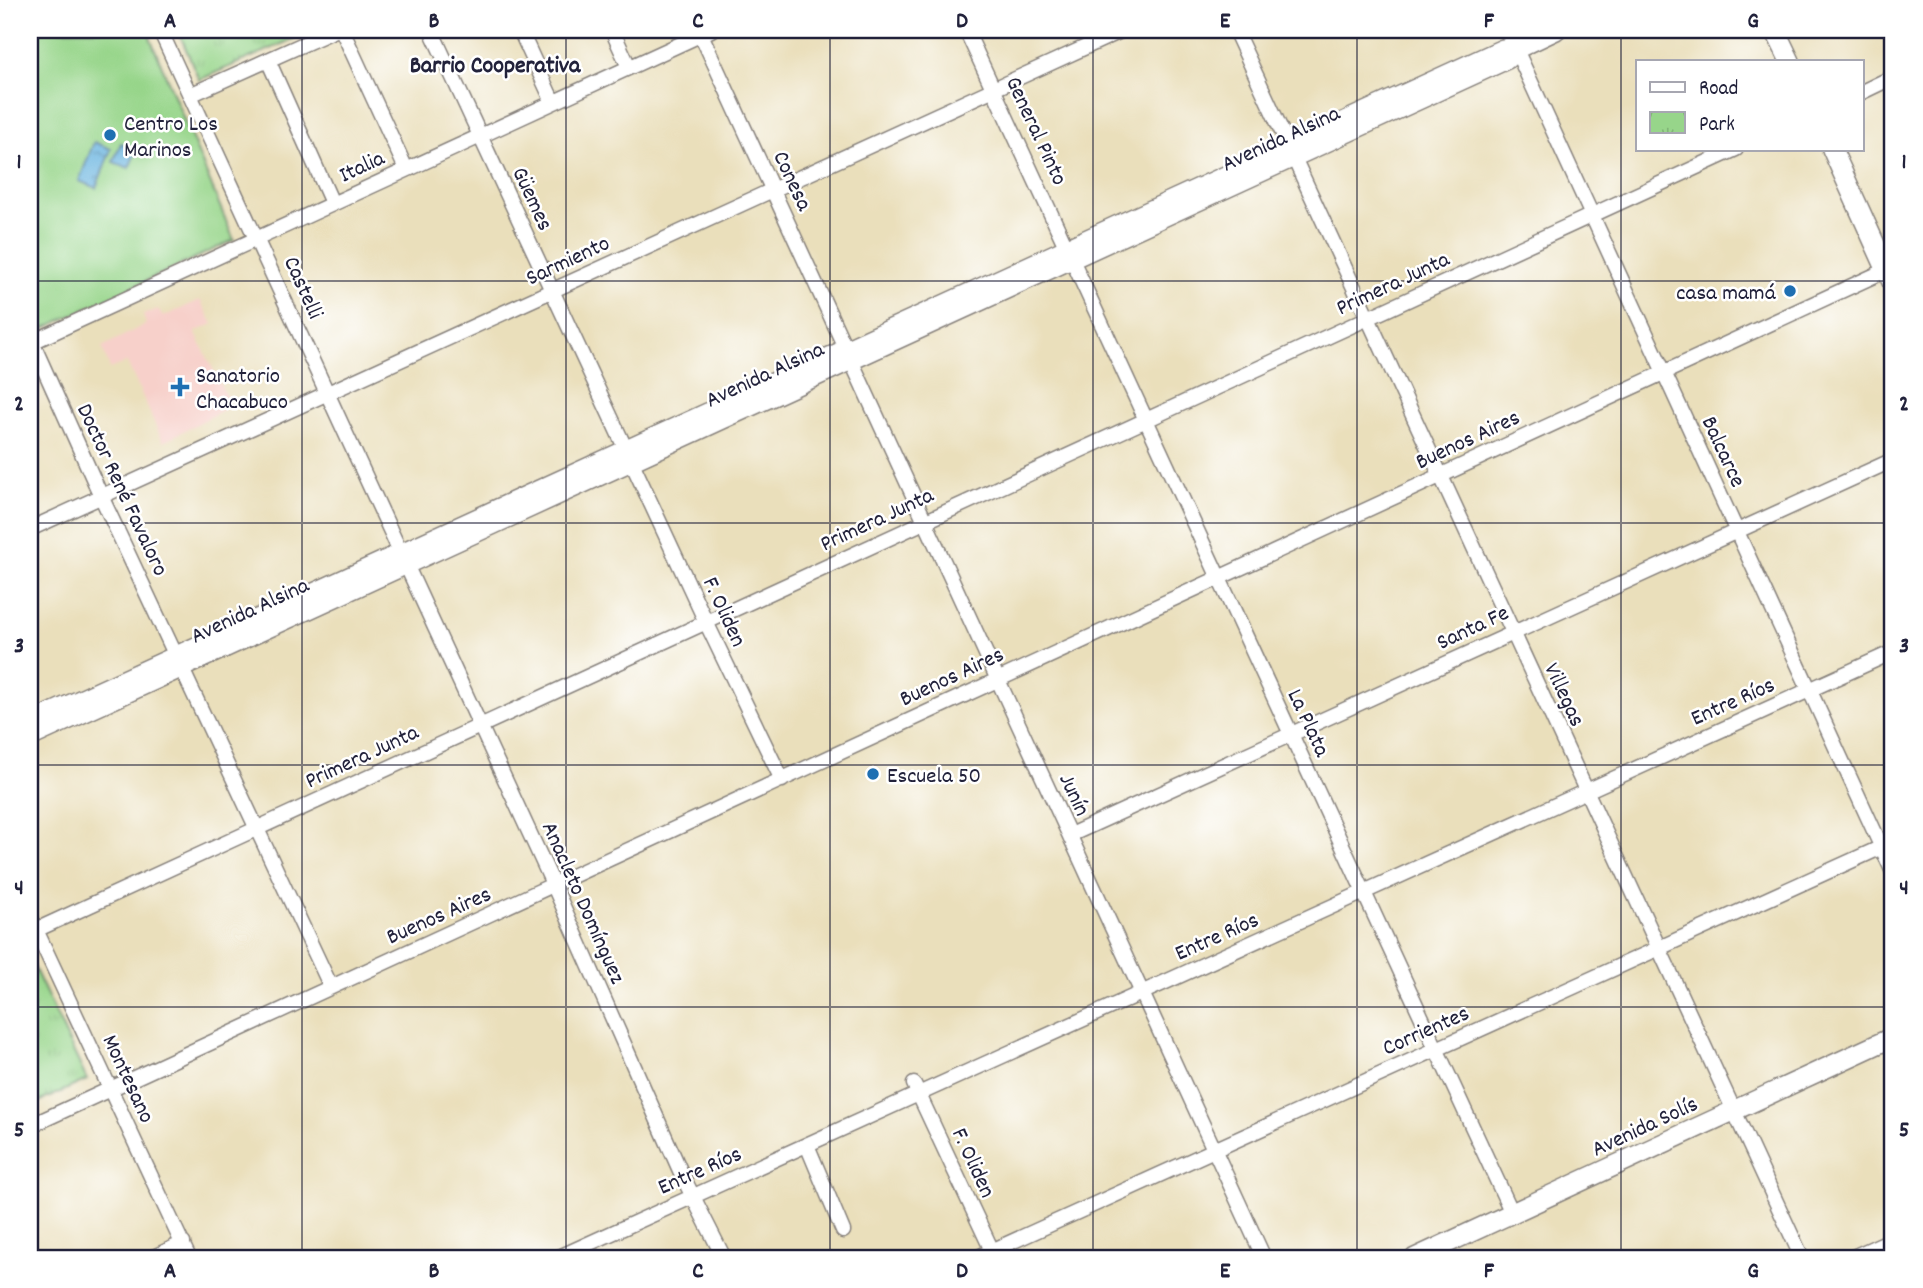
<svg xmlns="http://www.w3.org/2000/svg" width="1923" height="1288" font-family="Dekko,sans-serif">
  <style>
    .built { fill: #f7d0ca }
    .park { fill: url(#park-tufts); stroke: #5c7c62; stroke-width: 2 }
    .pitch { fill: #97d58a; stroke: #5c7c62; stroke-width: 2 }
    .water { fill: url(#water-ripples); stroke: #446a8d; stroke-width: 2 }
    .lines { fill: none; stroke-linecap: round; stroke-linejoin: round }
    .street-casing { stroke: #86807b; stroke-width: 17 }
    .secondary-casing { stroke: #86807b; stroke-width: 22 }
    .street { stroke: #fff; stroke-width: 14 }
    .secondary { stroke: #fff; stroke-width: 19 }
    .grid { fill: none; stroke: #22223b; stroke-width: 2; stroke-opacity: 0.55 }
    .poi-dot { fill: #1f6fb2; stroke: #fff; stroke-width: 2.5 }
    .labels { text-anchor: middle; stroke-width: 5; stroke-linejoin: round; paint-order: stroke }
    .poi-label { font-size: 23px; fill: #22223b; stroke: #fff; text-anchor: start }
    .street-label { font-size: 23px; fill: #22223b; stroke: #fff }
    .neighbourhood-label { font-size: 24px; font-weight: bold; fill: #22223b; stroke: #fff }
    .neatline { fill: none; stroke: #22223b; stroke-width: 2.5 }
    .grid-label { font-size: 23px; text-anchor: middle; font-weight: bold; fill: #22223b }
  </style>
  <defs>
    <pattern id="park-tufts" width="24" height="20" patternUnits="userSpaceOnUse" patternTransform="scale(1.75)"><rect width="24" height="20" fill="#97d58a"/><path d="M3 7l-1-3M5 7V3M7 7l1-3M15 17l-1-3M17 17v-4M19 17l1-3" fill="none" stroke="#82b778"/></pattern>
    <pattern id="water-ripples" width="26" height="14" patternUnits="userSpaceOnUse" patternTransform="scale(1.75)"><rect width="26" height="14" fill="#66b3df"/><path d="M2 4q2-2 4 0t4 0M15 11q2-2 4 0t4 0" fill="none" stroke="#5491b6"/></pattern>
  </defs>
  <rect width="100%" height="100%" fill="#fff"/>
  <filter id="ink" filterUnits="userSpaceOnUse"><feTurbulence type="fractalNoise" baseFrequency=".0143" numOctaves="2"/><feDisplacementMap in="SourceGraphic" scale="14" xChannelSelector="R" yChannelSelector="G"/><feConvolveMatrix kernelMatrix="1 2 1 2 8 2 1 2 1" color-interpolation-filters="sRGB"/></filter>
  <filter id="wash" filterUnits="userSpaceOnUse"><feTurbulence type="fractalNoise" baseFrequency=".00686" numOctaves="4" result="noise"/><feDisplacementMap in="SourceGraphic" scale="28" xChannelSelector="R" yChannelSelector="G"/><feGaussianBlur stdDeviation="1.57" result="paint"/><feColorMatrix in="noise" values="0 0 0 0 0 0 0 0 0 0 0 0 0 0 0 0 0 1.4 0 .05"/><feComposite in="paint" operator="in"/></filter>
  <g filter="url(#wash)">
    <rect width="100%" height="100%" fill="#eadfbb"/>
    <path class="built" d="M200,300L213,324L195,332L231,406L163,442L127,362L110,369L102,347L146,324L143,315L158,309L163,317Z"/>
    <path class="park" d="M178,30H314L199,80Z
      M30,959L87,1080L30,1106Z"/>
    <path class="pitch" d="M30,30H147L234,240L30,335Z"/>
    <path class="water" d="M94,142L111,149L96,188L79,181Z
      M121,143L137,149L129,168L113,162Z"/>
  </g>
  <g filter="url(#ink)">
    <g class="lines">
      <g class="street-casing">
        <path id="street" d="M160,30L554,886L682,1175L724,1258
          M342,30L406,169
          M431,30L706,622L782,780
          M520,30L553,102
          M612,30L629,67
          M699,30L1264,1258
          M966,30L1512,1213
          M1235,30L1802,1258
          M1507,30L1893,872
          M268,60L332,203
          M1862,92L1893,77
          M190,95L335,30
          M32,342L101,496L331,987
          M30,343L711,30
          M30,529L1123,30
          M1070,835L1893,460
          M30,917L189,1258
          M36,930L1736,149
          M914,1084L995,1257
          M30,1126C652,842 1271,551 1893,267
          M807,1145L843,1231
          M152,1258L183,1243
          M557,1258L1893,652
          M976,1258L1893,842
          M1851,1258L1893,1239"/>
      </g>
      <g class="secondary-casing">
        <path id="secondary" d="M1775,30L1790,61
          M1516,49L1556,30
          M1832,149L1893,284
          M30,723L1503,49H1516L1507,59L30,737
          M1415,1258L1893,1037"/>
      </g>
      <use href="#street" class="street"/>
      <use href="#secondary" class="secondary"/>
    </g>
  </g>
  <path class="grid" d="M302,30V1258M566,30V1258M830,30V1258M1093,30V1258M1357,30V1258M1621,30V1258M30,281H1893M30,523H1893M30,765H1893M30,1007H1893"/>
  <g class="poi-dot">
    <circle cx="110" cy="135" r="7"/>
    <circle cx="1790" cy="291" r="7"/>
    <path d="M176.5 376.5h7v7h7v7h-7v7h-7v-7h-7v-7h7z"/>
    <circle cx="873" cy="774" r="7"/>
  </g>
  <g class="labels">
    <g class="poi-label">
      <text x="124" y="130">Centro Los<tspan x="124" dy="26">Marinos</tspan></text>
      <text x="1776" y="299" text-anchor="end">casa mamá</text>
      <text x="196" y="382">Sanatorio<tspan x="196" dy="26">Chacabuco</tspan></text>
      <text x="887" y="782">Escuela 50</text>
    </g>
    <g class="street-label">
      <text transform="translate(1038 130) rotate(65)" y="8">General Pinto</text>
      <text transform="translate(1280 137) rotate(-25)" y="8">Avenida Alsina</text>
      <text transform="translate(361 165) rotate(-25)" y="8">Italia</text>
      <text transform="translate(794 180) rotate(65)" y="8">Conesa</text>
      <text transform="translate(534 198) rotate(65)" y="8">Güemes</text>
      <text transform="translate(567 259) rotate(-25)" y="8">Sarmiento</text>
      <text transform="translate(1392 282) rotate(-25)" y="8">Primera Junta</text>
      <text transform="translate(305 287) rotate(66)" y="8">Castelli</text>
      <text transform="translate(764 373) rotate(-25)" y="8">Avenida Alsina</text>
      <text transform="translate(1467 438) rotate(-25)" y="8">Buenos Aires</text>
      <text transform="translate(1725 451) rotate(65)" y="8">Balcarce</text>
      <text transform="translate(124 489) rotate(65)" y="8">Doctor René Favaloro</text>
      <text transform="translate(876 518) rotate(-25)" y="8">Primera Junta</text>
      <text transform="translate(249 609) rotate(-25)" y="8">Avenida Alsina</text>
      <text transform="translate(726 611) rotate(65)" y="8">F. Oliden</text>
      <text transform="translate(1472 626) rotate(-25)" y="8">Santa Fe</text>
      <text transform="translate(951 675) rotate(-25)" y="8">Buenos Aires</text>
      <text transform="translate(1566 694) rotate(65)" y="8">Villegas</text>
      <text transform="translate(1732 700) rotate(-24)" y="8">Entre Ríos</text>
      <text transform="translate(1310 722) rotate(65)" y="8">La Plata</text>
      <text transform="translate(361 755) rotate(-25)" y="8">Primera Junta</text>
      <text transform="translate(1076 794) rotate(65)" y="8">Junín</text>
      <text transform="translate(585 902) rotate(66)" y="8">Anacleto Domínguez</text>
      <text transform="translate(438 914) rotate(-24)" y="8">Buenos Aires</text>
      <text transform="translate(1216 935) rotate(-24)" y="8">Entre Ríos</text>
      <text transform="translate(1425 1029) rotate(-24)" y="8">Corrientes</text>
      <text transform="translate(130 1078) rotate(65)" y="8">Montesano</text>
      <text transform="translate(1644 1125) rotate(-25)" y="8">Avenida Solís</text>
      <text transform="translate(975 1162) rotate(65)" y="8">F. Oliden</text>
      <text transform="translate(699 1169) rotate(-24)" y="8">Entre Ríos</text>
    </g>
    <g class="neighbourhood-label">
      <text x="495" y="72">Barrio Cooperativa</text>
    </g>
  </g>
  <rect width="1923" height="1288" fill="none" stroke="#fff" stroke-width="77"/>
  <rect x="1636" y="60" width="228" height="91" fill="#ffffff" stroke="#a7a7b1" stroke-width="2"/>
  <rect x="1650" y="82" width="35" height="10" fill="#ffffff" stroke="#a7a7b1" stroke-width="2"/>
  <text x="1699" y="94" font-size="21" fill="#22223b">Road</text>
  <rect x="1650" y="112" width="35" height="21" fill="url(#park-tufts)" stroke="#a7a7b1" stroke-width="2"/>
  <text x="1699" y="130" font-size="21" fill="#22223b">Park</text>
  <rect x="38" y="38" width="1846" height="1212" class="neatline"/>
  <g class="grid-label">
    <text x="170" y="27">A</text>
    <text x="434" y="27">B</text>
    <text x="698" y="27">C</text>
    <text x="962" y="27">D</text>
    <text x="1225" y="27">E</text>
    <text x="1489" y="27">F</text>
    <text x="1753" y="27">G</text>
    <text x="19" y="168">1</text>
    <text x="1904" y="168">1</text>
    <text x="19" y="410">2</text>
    <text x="1904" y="410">2</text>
    <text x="19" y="652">3</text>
    <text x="1904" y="652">3</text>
    <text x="19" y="894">4</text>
    <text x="1904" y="894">4</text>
    <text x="19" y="1136">5</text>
    <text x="1904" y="1136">5</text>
    <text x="170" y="1277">A</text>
    <text x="434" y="1277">B</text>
    <text x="698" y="1277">C</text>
    <text x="962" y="1277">D</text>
    <text x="1225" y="1277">E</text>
    <text x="1489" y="1277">F</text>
    <text x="1753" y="1277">G</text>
  </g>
</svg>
